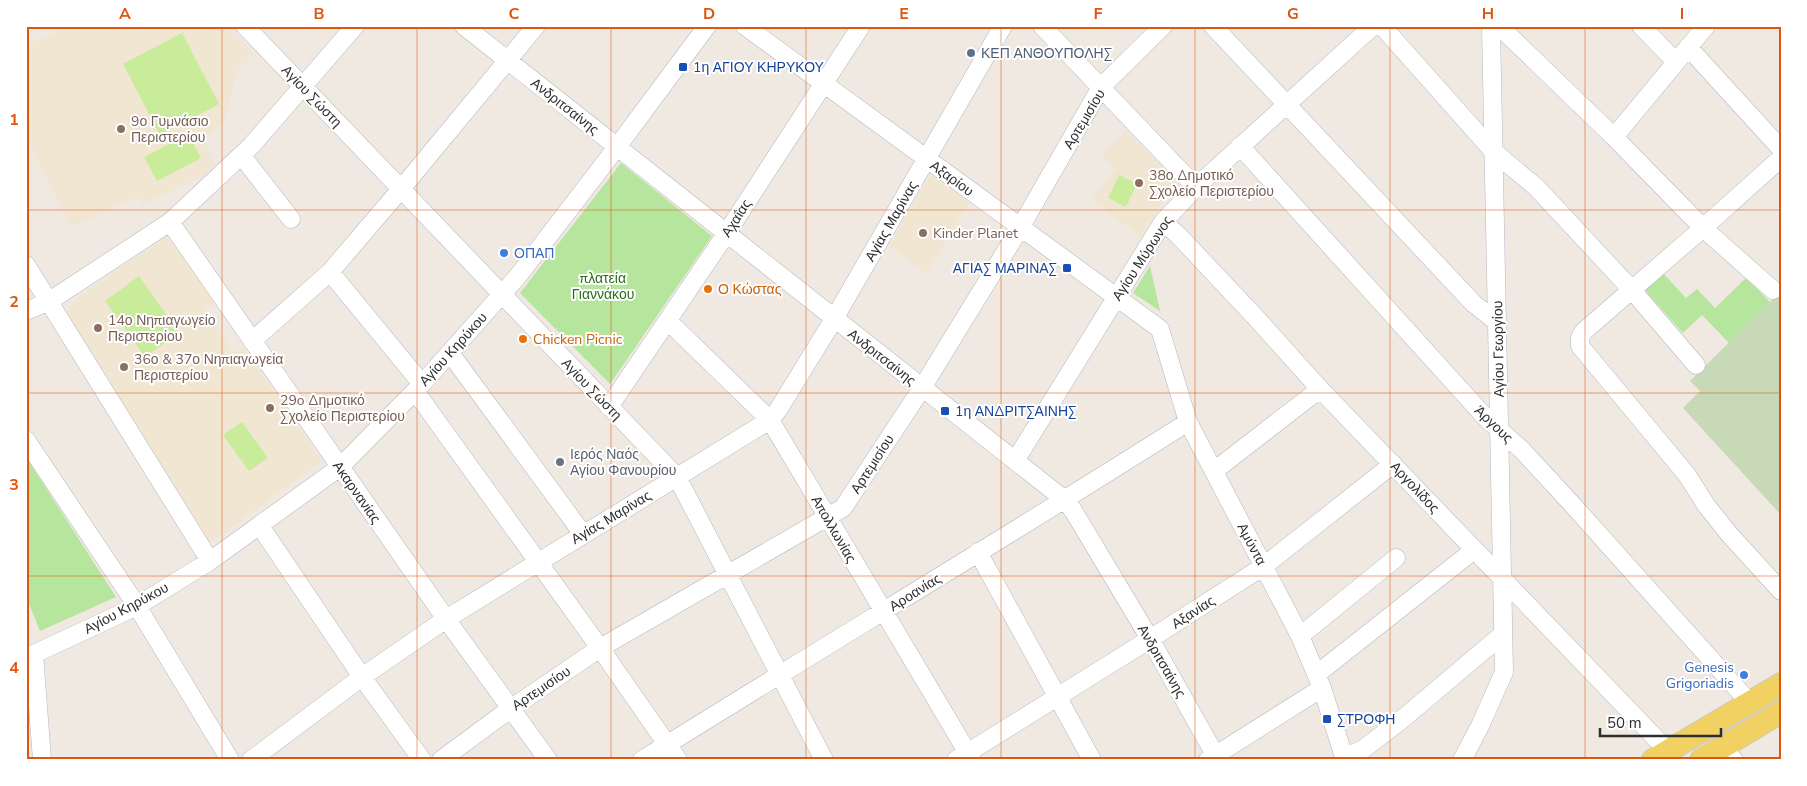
<svg xmlns="http://www.w3.org/2000/svg" width="1807" height="786" font-family="'Nunito Sans',sans-serif">
  <style>
    .education { fill: #f0e6d1 }
    .green { fill: #b6e59e }
    .cemetery { fill: #c8d9b8 }
    .pitch { fill: #c9ec9a }
    .lines { fill: none; stroke-linecap: round; stroke-linejoin: round }
    .minor-casing { stroke: #b4b7c1; stroke-width: 19 }
    .major-casing { stroke: #c9c9c9; stroke-width: 24 }
    .minor { stroke: #fff; stroke-width: 18 }
    .major { stroke: #f2d163; stroke-width: 22 }
    .grid { fill: none; stroke: #df570e; stroke-width: 1; stroke-opacity: 0.55 }
    .service-dot { fill: #5c6f8a; stroke: #fff; stroke-width: 2 }
    .transit-dot { fill: #1a4fb4; stroke: #fff; stroke-width: 2 }
    .education-dot { fill: #8d6e63; stroke: #fff; stroke-width: 2 }
    .shop-dot { fill: #3f7fe0; stroke: #fff; stroke-width: 2 }
    .food-dot { fill: #e8710a; stroke: #fff; stroke-width: 2 }
    .worship-dot { fill: #6b7280; stroke: #fff; stroke-width: 2 }
    .labels { text-anchor: middle; stroke-width: 4; stroke-linejoin: round; paint-order: stroke }
    .service-label { font-size: 14px; fill: #4e5e75; stroke: #fff; text-anchor: start }
    .transit-label { font-size: 14px; fill: #164399; stroke: #fff; text-anchor: start }
    .street-label { font-size: 14px; fill: #2e2e2e; stroke: #fff }
    .education-label { font-size: 14px; fill: #785e54; stroke: #fff; text-anchor: start }
    .shop-label { font-size: 14px; fill: #366cbe; stroke: #fff; text-anchor: start }
    .park-label { font-size: 14px; fill: #2c6e1b; stroke: #fff }
    .food-label { font-size: 14px; fill: #c56008; stroke: #fff; text-anchor: start }
    .worship-label { font-size: 14px; fill: #5b616d; stroke: #fff; text-anchor: start }
    .neatline { fill: none; stroke: #df570e; stroke-width: 2 }
    .grid-label { font-size: 16px; text-anchor: middle; font-weight: bold; fill: #df570e }
  </style>
  <rect width="100%" height="100%" fill="#efe9e1"/>
  <path class="education" d="M69,26H227L254,53L238,70L225,120L204,142L216,164L204,176L143,204L137,197L71,227L26,138V46Z
    M1126,131L1175,180L1141,237L1091,200L1115,169L1102,155Z
    M930,175L969,202L927,273L889,246Z
    M167,235L214,303L204,310L234,353L243,347L322,461L207,545L69,318L68,312L69,307L73,301Z"/>
  <path class="green" d="M621,163L712,236L610,384L520,293Z
    M1150,266L1160,311L1133,293Z
    M1662,272L1686,298L1697,289L1715,308L1746,278L1770,302L1729,343L1702,315L1683,333L1643,288Z
    M26,457L116,597L40,631L26,596Z"/>
  <path class="cemetery" d="M1781,291V515L1683,408L1700,391L1690,381Z"/>
  <path class="pitch" d="M182,33L219,104L160,135L123,64Z
    M188,134L201,158L157,181L144,157Z
    M1119,175L1137,184L1126,207L1108,198Z
    M139,276L179,333L145,357L105,301Z
    M242,422L268,458L249,471L223,435Z"/>
  <g class="lines">
    <g class="minor-casing">
      <path id="minor" d="M245,26L677,477L824,760
        M464,26L1065,500L1074,512L1150,639L1218,760
        M745,26L1160,329L1188,422L1300,636L1322,688L1345,760
        M1042,26L1196,187
        M1213,26L1474,304L1497,322
        M1382,26L1494,152L1537,188L1631,289L1696,365
        M1499,26L1614,137L1703,228L1773,290
        M1641,26L1676,62
        M1688,47L1781,149
        M1614,137L1706,26
        M1240,146L1486,418L1522,450L1570,502L1749,702
        M241,155L291,219
        M1781,158L1703,228L1583,332L1580,338V346L1687,475L1706,505L1729,534L1781,591
        M170,222L446,619L548,760
        M1163,222L1178,235L1258,320L1320,389L1668,751
        M26,265L210,561
        M330,272L422,384
        M26,311L48,302L170,222L251,146L355,26
        M668,321L770,420L972,760
        M252,341L330,272L401,189L536,26
        M450,353L583,534
        M415,391L600,648L678,760
        M609,407L726,234L861,26
        M26,440L137,606L230,760
        M1015,461L1163,222L1196,187L1373,26
        M1214,471L1320,389
        M260,526L362,677L422,760
        M978,552L1092,760
        M1300,636L1396,558
        M34,654L42,760
        M26,656L34,654L137,606L210,561L340,467L422,384L518,276L617,147L707,26
        M1317,674L1474,550
        M1721,747L1734,760
        M1344,757L1362,750L1400,721L1503,634
        M251,760L362,677L446,619L770,420L778,410L834,319L1003,26
        M441,760L510,709L600,648L843,508L922,388L1020,228L1101,87L1163,26
        M642,760C823,647 1007,537 1188,422
        M956,760L1150,639L1264,566L1393,464
        M1208,760L1322,688
        M1462,760L1480,726L1504,672L1491,26"/>
    </g>
    <g class="major-casing">
      <path id="major" d="M1653,760L1781,684
        M1701,760L1781,712"/>
    </g>
    <use href="#minor" class="minor"/>
    <use href="#major" class="major"/>
  </g>
  <path class="grid" d="M222,26V760M417,26V760M611,26V760M806,26V760M1001,26V760M1195,26V760M1390,26V760M1585,26V760M26,210H1781M26,393H1781M26,576H1781"/>
  <circle class="service-dot" cx="971" cy="53" r="5"/>
  <g class="transit-dot">
    <rect x="678" y="62" width="10" height="10" rx="2.5"/>
    <rect x="1062" y="263" width="10" height="10" rx="2.5"/>
    <rect x="940" y="406" width="10" height="10" rx="2.5"/>
    <rect x="1322" y="714" width="10" height="10" rx="2.5"/>
  </g>
  <g class="education-dot">
    <circle cx="121" cy="129" r="5"/>
    <circle cx="1139" cy="183" r="5"/>
    <circle cx="923" cy="233" r="5"/>
    <circle cx="98" cy="328" r="5"/>
    <circle cx="124" cy="367" r="5"/>
    <circle cx="270" cy="408" r="5"/>
  </g>
  <g class="shop-dot">
    <circle cx="504" cy="253" r="5"/>
    <circle cx="1744" cy="675" r="5"/>
  </g>
  <g class="food-dot">
    <circle cx="708" cy="289" r="5"/>
    <circle cx="523" cy="339" r="5"/>
  </g>
  <circle class="worship-dot" cx="560" cy="462" r="5"/>
  <g class="labels">
    <g class="service-label">
      <text x="981" y="58">ΚΕΠ ΑΝΘΟΥΠΟΛΗΣ</text>
    </g>
    <g class="transit-label">
      <text x="693" y="72">1η ΑΓΙΟΥ ΚΗΡΥΚΟΥ</text>
      <text x="1057" y="273" text-anchor="end">ΑΓΙΑΣ ΜΑΡΙΝΑΣ</text>
      <text x="955" y="416">1η ΑΝΔΡΙΤΣΑΙΝΗΣ</text>
      <text x="1337" y="724">ΣΤΡΟΦΗ</text>
    </g>
    <g class="street-label">
      <text transform="translate(312 96) rotate(46)" y="5">Αγίου Σώστη</text>
      <text transform="translate(565 106) rotate(38)" y="5">Ανδριτσαίνης</text>
      <text transform="translate(1084 119) rotate(-59)" y="5">Αρτεμισίου</text>
      <text transform="translate(952 178) rotate(36)" y="5">Αξαρίου</text>
      <text transform="translate(736 218) rotate(-57)" y="5">Αχαΐας</text>
      <text transform="translate(891 221) rotate(-60)" y="5">Αγίας Μαρίνας</text>
      <text transform="translate(1142 258) rotate(-57)" y="5">Αγίου Μύρωνος</text>
      <text transform="translate(453 349) rotate(-48)" y="5">Αγίου Κηρύκου</text>
      <text transform="translate(1498 349) rotate(-91)" y="5">Αγίου Γεωργίου</text>
      <text transform="translate(882 357) rotate(38)" y="5">Ανδριτσαίνης</text>
      <text transform="translate(592 389) rotate(46)" y="5">Αγίου Σώστη</text>
      <text transform="translate(1494 424) rotate(44)" y="5">Άργους</text>
      <text transform="translate(872 464) rotate(-57)" y="5">Αρτεμισίου</text>
      <text transform="translate(1415 487) rotate(47)" y="5">Αργολίδος</text>
      <text transform="translate(357 492) rotate(55)" y="5">Ακαρνανίας</text>
      <text transform="translate(611 517) rotate(-31)" y="5">Αγίας Μαρίνας</text>
      <text transform="translate(834 529) rotate(60)" y="5">Απολλωνίας</text>
      <text transform="translate(1252 544) rotate(62)" y="5">Αμύντα</text>
      <text transform="translate(915 592) rotate(-32)" y="5">Αροανίας</text>
      <text transform="translate(126 608) rotate(-28)" y="5">Αγίου Κηρύκου</text>
      <text transform="translate(1193 612) rotate(-33)" y="5">Αξανίας</text>
      <text transform="translate(1162 661) rotate(60)" y="5">Ανδριτσαίνης</text>
      <text transform="translate(541 688) rotate(-34)" y="5">Αρτεμισίου</text>
    </g>
    <g class="education-label">
      <text x="131" y="126">9ο Γυμνάσιο<tspan x="131" dy="16">Περιστερίου</tspan></text>
      <text x="1149" y="180">38ο Δημοτικό<tspan x="1149" dy="16">Σχολείο Περιστερίου</tspan></text>
      <text x="933" y="238">Kinder Planet</text>
      <text x="108" y="325">14ο Νηπιαγωγείο<tspan x="108" dy="16">Περιστερίου</tspan></text>
      <text x="134" y="364">36ο &amp; 37ο Νηπιαγωγεία<tspan x="134" dy="16">Περιστερίου</tspan></text>
      <text x="280" y="405">29o Δημοτικό<tspan x="280" dy="16">Σχολείο Περιστερίου</tspan></text>
    </g>
    <g class="shop-label">
      <text x="514" y="258">ΟΠΑΠ</text>
      <text x="1734" y="672" text-anchor="end">Genesis<tspan x="1734" dy="16">Grigoriadis</tspan></text>
    </g>
    <g class="park-label">
      <text x="603" y="283">πλατεία<tspan x="603" dy="16">Γιαννάκου</tspan></text>
    </g>
    <g class="food-label">
      <text x="718" y="294">Ο Κώστας</text>
      <text x="533" y="344">Chicken Picnic</text>
    </g>
    <g class="worship-label">
      <text x="570" y="459">Ιερός Ναός<tspan x="570" dy="16">Αγίου Φανουρίου</tspan></text>
    </g>
  </g>
  <rect width="1807" height="786" fill="none" stroke="#ffffff" stroke-width="55"/>
  <path d="M1600 728v8h121v-8" fill="none" stroke="#2e2e2e" stroke-width="2.5"/>
  <text x="1607" y="728" font-size="15" fill="#2e2e2e" stroke="#ffffff" stroke-width="4" paint-order="stroke">50 m</text>
  <rect x="28" y="28" width="1752" height="730" class="neatline"/>
  <g class="grid-label">
    <text x="125" y="19">A</text>
    <text x="319" y="19">B</text>
    <text x="514" y="19">C</text>
    <text x="709" y="19">D</text>
    <text x="904" y="19">E</text>
    <text x="1098" y="19">F</text>
    <text x="1293" y="19">G</text>
    <text x="1488" y="19">H</text>
    <text x="1682" y="19">I</text>
    <text x="14" y="125">1</text>
    <text x="14" y="307">2</text>
    <text x="14" y="490">3</text>
    <text x="14" y="673">4</text>
  </g>
</svg>
